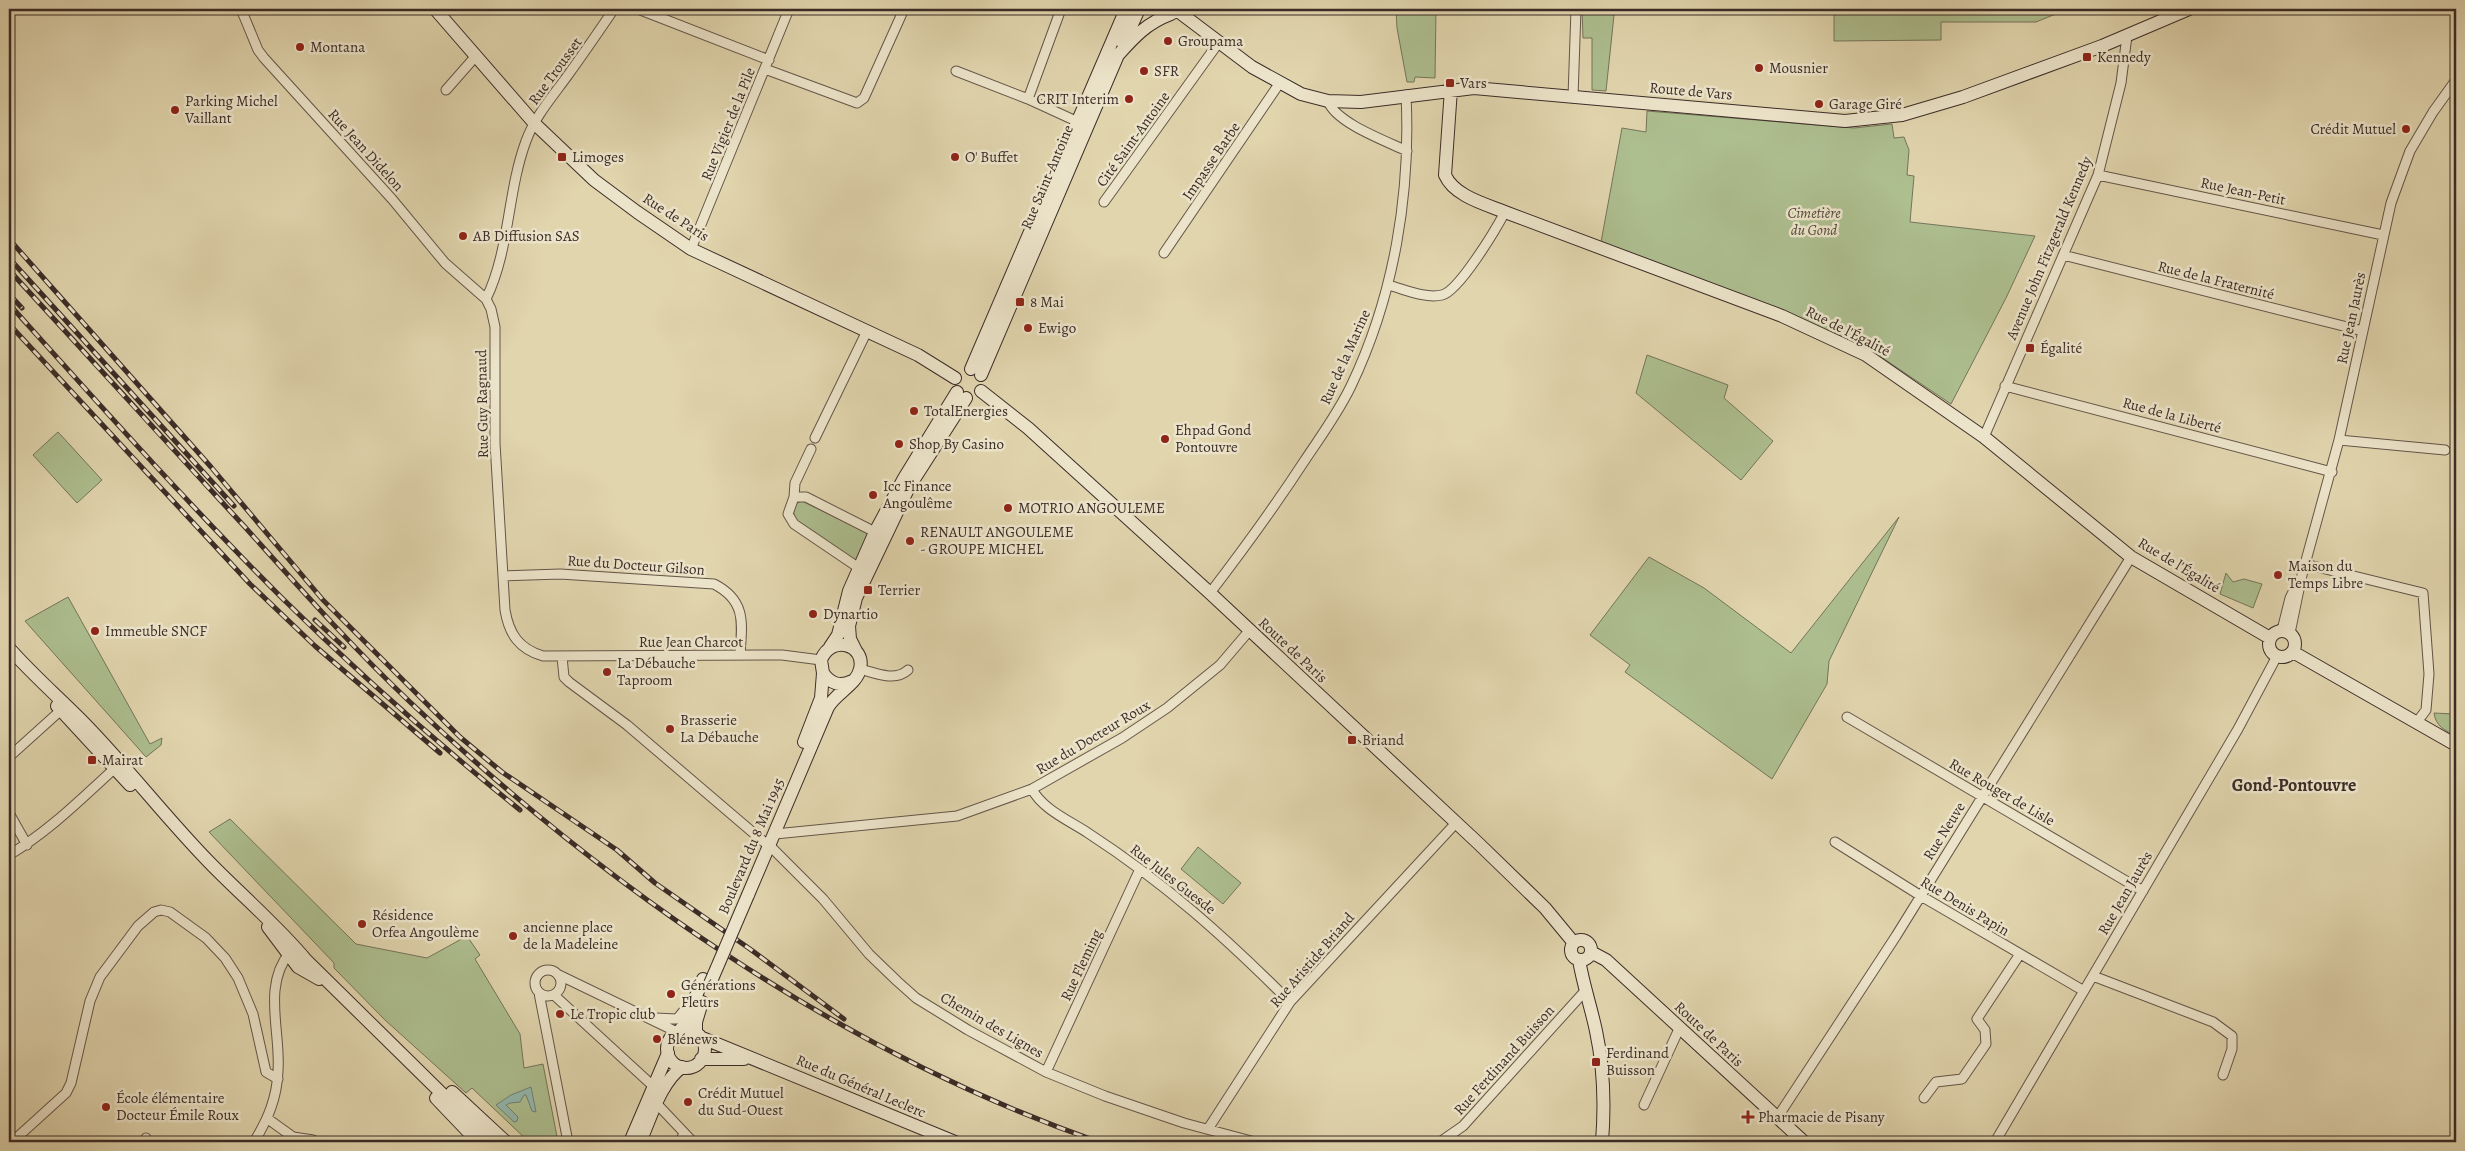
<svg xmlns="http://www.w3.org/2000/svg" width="2465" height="1151" font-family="Alegreya,serif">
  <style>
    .green { fill: #adbe8f; stroke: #74755b }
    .water { fill: #94b8ad; stroke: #708077 }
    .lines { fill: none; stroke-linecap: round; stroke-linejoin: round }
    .street-casing { stroke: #645649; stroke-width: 11 }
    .secondary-casing { stroke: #3b2c27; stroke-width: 14 }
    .street { stroke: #ece4ca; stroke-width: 9 }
    .secondary { stroke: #ece4ca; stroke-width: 12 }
    .rail-casing { stroke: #3b2c27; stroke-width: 5 }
    .rail { stroke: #ece4ca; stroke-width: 3; stroke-dasharray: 9; stroke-linecap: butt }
    .secondary-bridge-casing { stroke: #3b2c27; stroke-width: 14; stroke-linecap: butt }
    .secondary-bridge { stroke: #ece4ca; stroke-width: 12 }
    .poi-dot { fill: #8f2418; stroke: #ece4ca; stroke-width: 2 }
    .labels { text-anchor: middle; stroke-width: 5; stroke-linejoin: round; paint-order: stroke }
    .poi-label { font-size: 15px; fill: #3b2c27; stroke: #ece4ca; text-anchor: start }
    .street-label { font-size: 15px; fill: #3b2c27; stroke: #ece4ca }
    .park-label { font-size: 15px; font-style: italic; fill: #52493c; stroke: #ece4ca }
    .quarter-label { font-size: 18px; font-weight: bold; fill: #3b2c27; stroke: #ece4ca }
  </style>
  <rect width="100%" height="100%" fill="#e1d5ae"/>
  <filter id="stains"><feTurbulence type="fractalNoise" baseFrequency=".004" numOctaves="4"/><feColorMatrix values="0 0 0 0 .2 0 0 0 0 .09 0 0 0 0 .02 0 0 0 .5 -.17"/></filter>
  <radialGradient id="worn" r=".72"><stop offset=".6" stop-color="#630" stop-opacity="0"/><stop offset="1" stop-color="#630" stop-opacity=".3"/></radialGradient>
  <path class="green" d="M1396,9H1436L1435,78L1415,77L1414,82H1407L1397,28Z
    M1582,9H1608V14L1614,15L1606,91L1592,90V38H1583Z
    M1834,9H2068L2036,22H1941V40L1834,41Z
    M1647,111L1854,128L1892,124L1894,138L1904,137L1909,150L1907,175L1914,176L1910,222L2035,236L2006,298L1951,404L1884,359L1837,334L1601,242L1622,128L1646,132Z
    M1647,355L1728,385L1724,398L1773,441L1741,480L1636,393Z
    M58,432L102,480L77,503L33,455Z
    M802,501L869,534L857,562L795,519L793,510L797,503Z
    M1899,517L1829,661L1827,684L1772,779L1625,672L1630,665L1590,635L1649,557L1704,588L1791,653Z
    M2226,573L2233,582L2244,579L2262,584L2253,608L2220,594Z
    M68,597L150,744L162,738L161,745L146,757L25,621Z
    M2434,713L2453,714L2451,730H2456V736C2445,730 2436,727 2434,713Z
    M230,819L356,944L427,958L467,936L480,955L475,959L520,1034L524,1068L543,1064L558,1142H529L472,1088L466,1093L385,1020L334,968V963L209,832Z
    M1198,847L1241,883L1223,904L1181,869Z"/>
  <path class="water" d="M531,1087L536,1112L532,1111L526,1095H524L520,1102L510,1103L506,1105L518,1117L517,1121L514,1122L496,1105L511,1095Z"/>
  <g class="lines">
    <g class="street-casing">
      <path id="street" d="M241,9L258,50L264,58L392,199L445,263L486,299L491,309L495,327V443L505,610C509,634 519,649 543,656L782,655L821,660
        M638,9L769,60
        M765,69L857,103L864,98L904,9
        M956,71L1028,99L1076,121
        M446,90L475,57
        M1573,97L1576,9
        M1028,99L1061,9
        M1328,101C1336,123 1386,141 1407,151
        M2098,175L2383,235
        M1104,202L1219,42
        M691,249L789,9
        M1164,253L1279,84
        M2063,255L2363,331
        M1388,285C1404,289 1425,299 1442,295C1459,291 1496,229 1505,212
        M486,299C510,250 507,192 526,141C535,116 553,96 568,75C584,53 599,31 614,9
        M2005,386L2332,472
        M1984,437L2098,175L2121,83L2127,36
        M815,438L867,331
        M2339,440L2445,450
        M794,497L795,483L811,449
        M2305,564L2423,593L2429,674L2426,710L2417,722
        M859,568L794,524L788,514L794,497H806L875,532
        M503,576L560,574L714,584C747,601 742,624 740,655
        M1210,593C1243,550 1275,506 1305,460C1321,436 1338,413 1351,386C1394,296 1411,194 1406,95
        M2282,630L2290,598L2298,582
        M2290,633L2302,575L2339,440L2391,203L2410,151L2433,112L2456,80
        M562,657L564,677L569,682L627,725L764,842
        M860,669C875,673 895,682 908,670
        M1847,717L2143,891
        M9,757L60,711
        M1032,789C1042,809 1070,821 1088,833C1165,883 1225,937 1290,1002
        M9,813L27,845
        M775,834L957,816L1032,789L1122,738L1167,708L1220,665L1249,631
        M1835,842L1921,896L2084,991
        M770,846L823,899L869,954L897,981L916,998L968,1030L1046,1072L1105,1096L1184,1123L1255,1142
        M9,855C48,832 80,800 114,769
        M535 983a13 13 0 1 1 26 0a13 13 0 1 1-26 0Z
        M559,975L677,1032
        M2093,976L2213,1022L2232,1036V1049L2223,1075
        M539,993L568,1142
        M554,995L653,1086
        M655,1018L677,1019L686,1008
        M1046,1072L1140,869
        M1924,1098L1936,1082L1962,1079L1986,1044L1985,1030L1977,1019L2020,954
        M657,1104L693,1142
        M1644,1105L1679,1029
        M1777,1118L1896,936L2131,557
        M268,1119L293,1137L313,1140L314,1142
        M1208,1129L1290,1002L1455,824
        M12,1142L66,1093L71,1083L90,1001L100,977L138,926L154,912L161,910L170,912L206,938L225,958L238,978L253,1014L266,1072L278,1079
        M146,1142V1138
        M254,1142C268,1119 277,1098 278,1071C281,1031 262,986 290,952
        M680,1142L684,1133
        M1440,1142L1463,1126L1585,991
        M1995,1142L2238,729L2277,656"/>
    </g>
    <g class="secondary-casing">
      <path id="secondary" d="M435,9L535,124L594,180L637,212L691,249L918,355L955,378
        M1175,9L1252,67L1301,94L1328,101L1361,102L1474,88L1845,121L1902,115L1963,97L2102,46L2189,9
        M1123,44L1139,9
        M1451,89L1445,175C1454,196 1485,204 1505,212L1782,316L1866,355L1984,437L2131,557L2270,638
        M971,369L1126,9
        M981,375L1118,55C1135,36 1147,23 1171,14
        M981,391L1028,428L1210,593L1478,843L1545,908L1574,943
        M2269 644a13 13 0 1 1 26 0a13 13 0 1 1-26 0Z
        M830,647L838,635L849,591L875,532L903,480L957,392
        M9,648C31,673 56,695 79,718C125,764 164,816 209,862C241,895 277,925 306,960L491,1142
        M856,651L850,639L849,626L856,598L909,487L966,398
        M2293,652L2456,745
        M57,706L130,785
        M804,742L821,698L823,673
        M748,895L828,707C836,693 857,684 860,669C866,644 831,634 821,660L823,673C831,684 840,687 852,681
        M268,927L298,967L319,979
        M1571 950a10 10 0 1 1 20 0a10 10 0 1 1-20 0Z
        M1591,952L1606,960L1804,1142
        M1579,960C1583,984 1591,1007 1596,1031C1604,1068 1605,1104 1602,1142
        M667 1049a19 19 0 1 1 38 0a19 19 0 1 1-38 0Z
        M679,1031L684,1025L703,979
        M696,1033V1022L702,1002
        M700,1037L955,1142
        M701,1059H744
        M452,1092L506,1142
        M436,1098L478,1142
        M630,1142L668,1053
        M640,1142C651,1118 660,1083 682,1067"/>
    </g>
    <use href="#street" class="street"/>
    <use href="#secondary" class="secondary"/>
    <g class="rail-casing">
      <path id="rail" d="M9,239L211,467L323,600L460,737L502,772L617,850L655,883L750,949L844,1019
        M9,258L234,506
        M9,270C87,355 165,441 244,526C298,586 351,646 410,702C605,887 843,1053 1099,1142
        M9,294L22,308
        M9,304C98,403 187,503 281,597C357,672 437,743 520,810
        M9,324L250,584L315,646L440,753
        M315,620L344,647"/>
    </g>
    <use href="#rail" class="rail"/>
    <g class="secondary-bridge-casing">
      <path id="secondary-bridge" d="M709,986L748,895"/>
    </g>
    <use href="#secondary-bridge" class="secondary-bridge"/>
  </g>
  <g class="poi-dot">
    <circle cx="1168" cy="41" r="5"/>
    <circle cx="300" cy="47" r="5"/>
    <rect x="2082" y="52" width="10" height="10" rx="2.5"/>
    <circle cx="1759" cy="68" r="5"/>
    <circle cx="1144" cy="71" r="5"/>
    <rect x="1445" y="78" width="10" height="10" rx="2.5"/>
    <circle cx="1129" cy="99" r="5"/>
    <circle cx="1819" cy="104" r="5"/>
    <circle cx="175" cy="110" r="5"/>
    <circle cx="2406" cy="129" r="5"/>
    <rect x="557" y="152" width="10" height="10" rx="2.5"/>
    <circle cx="955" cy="157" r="5"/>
    <circle cx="463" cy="236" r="5"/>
    <rect x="1015" y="297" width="10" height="10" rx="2.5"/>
    <circle cx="1028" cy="328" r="5"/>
    <rect x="2025" y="343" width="10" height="10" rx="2.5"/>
    <circle cx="914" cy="411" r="5"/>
    <circle cx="1165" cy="439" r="5"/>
    <circle cx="899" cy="444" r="5"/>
    <circle cx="873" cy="495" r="5"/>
    <circle cx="1008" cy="508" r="5"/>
    <circle cx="910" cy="541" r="5"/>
    <circle cx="2278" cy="575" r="5"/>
    <rect x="863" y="585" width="10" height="10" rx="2.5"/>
    <circle cx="813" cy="614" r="5"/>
    <circle cx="95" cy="631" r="5"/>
    <circle cx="607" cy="672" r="5"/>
    <circle cx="670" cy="729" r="5"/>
    <rect x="1347" y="735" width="10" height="10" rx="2.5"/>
    <rect x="87" y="755" width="10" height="10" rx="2.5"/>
    <circle cx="362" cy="924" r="5"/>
    <circle cx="513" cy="936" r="5"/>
    <circle cx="671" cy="994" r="5"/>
    <circle cx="560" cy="1014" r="5"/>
    <circle cx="657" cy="1039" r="5"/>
    <rect x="1591" y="1057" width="10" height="10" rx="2.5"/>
    <circle cx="688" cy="1102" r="5"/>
    <circle cx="106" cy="1107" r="5"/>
    <path d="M1745.5 1109.5h5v5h5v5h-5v5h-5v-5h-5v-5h5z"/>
  </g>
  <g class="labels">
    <g class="poi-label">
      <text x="1178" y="46">Groupama</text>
      <text x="310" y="52">Montana</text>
      <text x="2097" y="62">Kennedy</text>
      <text x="1769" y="73">Mousnier</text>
      <text x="1154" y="76">SFR</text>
      <text x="1460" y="88">Vars</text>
      <text x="1119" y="104" text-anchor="end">CRIT Interim</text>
      <text x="185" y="106">Parking Michel<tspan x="185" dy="17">Vaillant</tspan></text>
      <text x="1829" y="109">Garage Giré</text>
      <text x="2396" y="134" text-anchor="end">Crédit Mutuel</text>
      <text x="572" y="162">Limoges</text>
      <text x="965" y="162">O' Buffet</text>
      <text x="473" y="241">AB Diffusion SAS</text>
      <text x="1030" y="307">8 Mai</text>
      <text x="1038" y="333">Ewigo</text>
      <text x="2040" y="353">Égalité</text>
      <text x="924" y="416">TotalEnergies</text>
      <text x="1175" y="435">Ehpad Gond<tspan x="1175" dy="17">Pontouvre</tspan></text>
      <text x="909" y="449">Shop By Casino</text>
      <text x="883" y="491">Icc Finance<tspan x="883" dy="17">Angoulême</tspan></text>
      <text x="1018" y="513">MOTRIO ANGOULEME</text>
      <text x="920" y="537">RENAULT ANGOULEME<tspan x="920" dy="17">- GROUPE MICHEL</tspan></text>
      <text x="2288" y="571">Maison du<tspan x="2288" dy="17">Temps Libre</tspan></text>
      <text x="878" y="595">Terrier</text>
      <text x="823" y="619">Dynartio</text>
      <text x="105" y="636">Immeuble SNCF</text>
      <text x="617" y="668">La Débauche<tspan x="617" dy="17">Taproom</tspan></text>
      <text x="680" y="725">Brasserie<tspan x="680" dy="17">La Débauche</tspan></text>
      <text x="1362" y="745">Briand</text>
      <text x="102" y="765">Mairat</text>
      <text x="372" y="920">Résidence<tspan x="372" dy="17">Orfea Angoulème</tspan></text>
      <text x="523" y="932">ancienne place<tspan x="523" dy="17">de la Madeleine</tspan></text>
      <text x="681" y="990">Générations<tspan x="681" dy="17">Fleurs</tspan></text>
      <text x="570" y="1019">Le Tropic club</text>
      <text x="667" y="1044">Blénews</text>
      <text x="1606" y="1058">Ferdinand<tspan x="1606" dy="17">Buisson</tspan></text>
      <text x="698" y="1098">Crédit Mutuel<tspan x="698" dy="17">du Sud-Ouest</tspan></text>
      <text x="116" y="1103">École élémentaire<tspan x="116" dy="17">Docteur Émile Roux</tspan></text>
      <text x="1758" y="1122">Pharmacie de Pisany</text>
    </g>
    <g class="street-label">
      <text transform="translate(555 71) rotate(-54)" y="5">Rue Trousset</text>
      <text transform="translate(1691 91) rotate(5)" y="5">Route de Vars</text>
      <text transform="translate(728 124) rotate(-68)" y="5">Rue Vigier de la Pile</text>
      <text transform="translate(1133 139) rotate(-54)" y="5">Cité Saint-Antoine</text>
      <text transform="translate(366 150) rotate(48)" y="5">Rue Jean Didelon</text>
      <text transform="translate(1211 161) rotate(-56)" y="5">Impasse Barbe</text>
      <text transform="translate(1047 177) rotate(-67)" y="5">Rue Saint-Antoine</text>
      <text transform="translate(2243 191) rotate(12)" y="5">Rue Jean-Petit</text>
      <text transform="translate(676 217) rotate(33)" y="5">Rue de Paris</text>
      <text transform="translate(2049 248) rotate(-67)" y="5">Avenue John Fitzgerald Kennedy</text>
      <text transform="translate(2216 280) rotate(14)" y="5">Rue de la Fraternité</text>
      <text transform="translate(2351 318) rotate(-78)" y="5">Rue Jean Jaurès</text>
      <text transform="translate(1848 331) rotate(27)" y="5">Rue de l'Égalité</text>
      <text transform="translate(1345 357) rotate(-66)" y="5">Rue de la Marine</text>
      <text transform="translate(482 404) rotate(-91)" y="5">Rue Guy Ragnaud</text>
      <text transform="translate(2172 415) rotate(15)" y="5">Rue de la Liberté</text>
      <text transform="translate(636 565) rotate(4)" y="5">Rue du Docteur Gilson</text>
      <text transform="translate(2179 565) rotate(31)" y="5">Rue de l'Égalité</text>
      <text x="691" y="647">Rue Jean Charcot</text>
      <text transform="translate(1293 650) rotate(43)" y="5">Route de Paris</text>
      <text transform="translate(1093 737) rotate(-31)" y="5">Rue du Docteur Roux</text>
      <text transform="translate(2002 792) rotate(30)" y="5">Rue Rouget de Lisle</text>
      <text transform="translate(1944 831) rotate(-58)" y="5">Rue Neuve</text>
      <text transform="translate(751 846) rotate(-67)" y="5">Boulevard du 8 Mai 1945</text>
      <text transform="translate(1173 879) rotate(38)" y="5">Rue Jules Guesde</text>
      <text transform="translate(2125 893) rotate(-60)" y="5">Rue Jean Jaurès</text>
      <text transform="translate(1965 906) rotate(31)" y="5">Rue Denis Papin</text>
      <text transform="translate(1312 960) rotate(-49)" y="5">Rue Aristide Briand</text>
      <text transform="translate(1081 965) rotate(-65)" y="5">Rue Fleming</text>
      <text transform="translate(992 1025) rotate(30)" y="5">Chemin des Lignes</text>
      <text transform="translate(1709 1034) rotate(43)" y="5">Route de Paris</text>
      <text transform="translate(1504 1060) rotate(-48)" y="5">Rue Ferdinand Buisson</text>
      <text transform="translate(861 1086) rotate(23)" y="5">Rue du Général Leclerc</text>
    </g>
    <g class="park-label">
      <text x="1814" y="218">Cimetière<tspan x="1814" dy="17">du Gond</tspan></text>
    </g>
    <g class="quarter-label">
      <text x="2294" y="791">Gond-Pontouvre</text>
    </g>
  </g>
  <rect width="2465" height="1151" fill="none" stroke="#e1d5ae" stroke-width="30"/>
  <rect x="10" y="10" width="2445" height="1131" fill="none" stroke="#3b2c27" stroke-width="2.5"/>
  <rect x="15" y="15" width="2435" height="1121" fill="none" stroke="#3b2c27"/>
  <rect width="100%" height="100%" filter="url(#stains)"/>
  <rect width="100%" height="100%" fill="url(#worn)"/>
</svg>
